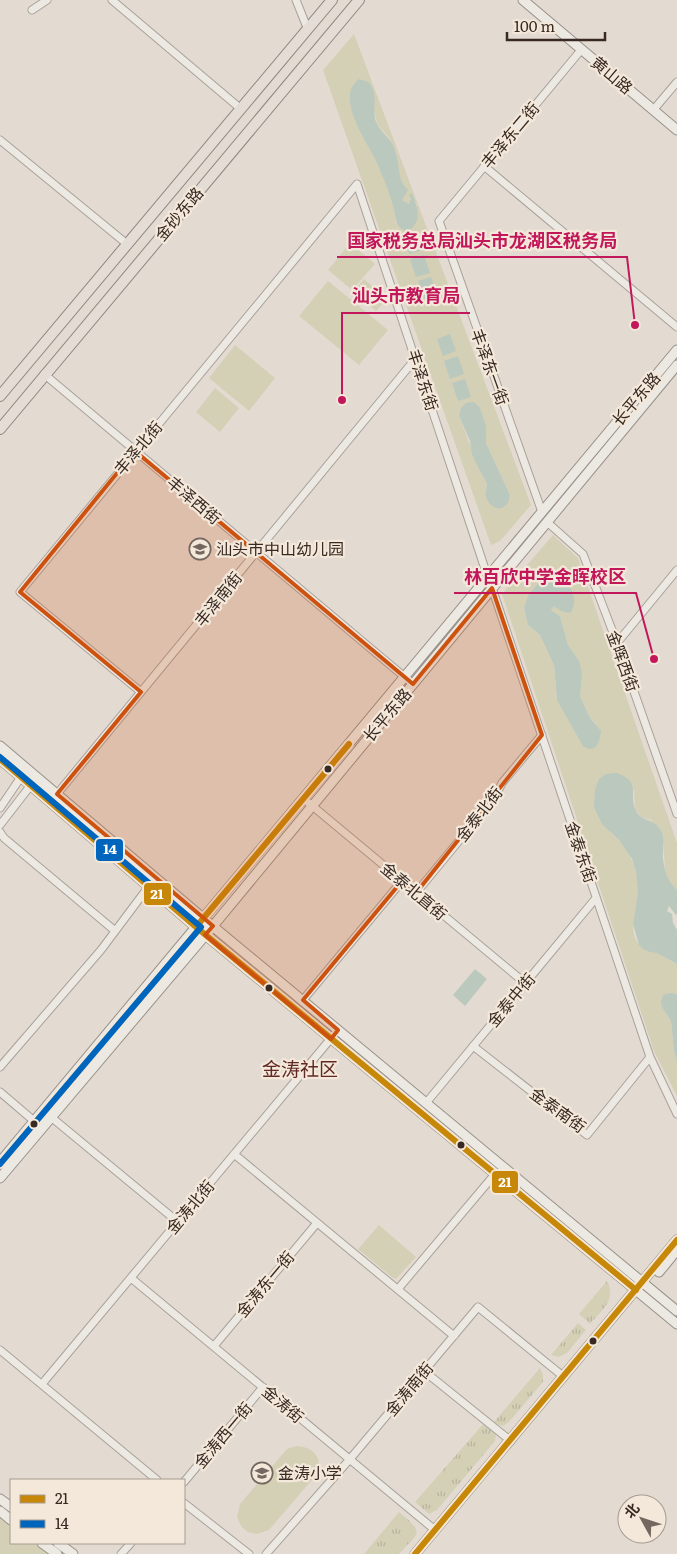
<svg xmlns="http://www.w3.org/2000/svg" width="677" height="1554" font-family="Literata,'Noto Sans SC',serif">
  <style>
    .grass { fill: url(#grass-tufts) }
    .park { fill: #d4d0b6; fill-rule: evenodd }
    .water { fill: #bbc8be }
    .lines { fill: none; stroke-linecap: round; stroke-linejoin: round }
    .street-casing { stroke: #a9a19a; stroke-width: 9 }
    .secondary-casing { stroke: #99918a; stroke-width: 11 }
    .primary-casing { stroke: #8f8781; stroke-width: 12 }
    .street { stroke: #ece8e2; stroke-width: 7 }
    .secondary { stroke: #ece8e2; stroke-width: 9 }
    .primary { stroke: #e3ddd5; stroke-width: 10 }
    .bus-1-casing { stroke: #f3e8d9; stroke-width: 10 }
    .bus-2-casing { stroke: #f3e8d9; stroke-width: 10 }
    .bus-1 { stroke: #c78708; stroke-width: 6 }
    .bus-2 { stroke: #0065bd; stroke-width: 6 }
    .marked { fill: #ce520f; fill-opacity: 0.2; stroke: #ce520f; stroke-width: 4; stroke-linejoin: round }
    .bus-dot { fill: #382922; stroke: #f3e8d9; stroke-width: 2 }
    .labels { text-anchor: middle; stroke-width: 4.5; stroke-linejoin: round; paint-order: stroke }
    .street-label { font-size: 16px; fill: #382922; stroke: #f3e8d9 }
    .poi-label { font-size: 16px; fill: #382922; stroke: #f3e8d9; text-anchor: start }
    .quarter-label { font-size: 19px; fill: #612926; stroke: #f3e8d9 }
    .leader { fill: none; stroke: #c2185b; stroke-width: 2 }
    .callout-dot { fill: #c2185b; stroke: #f3e8d9; stroke-width: 2 }
    .callout-label { font-size: 18px; text-anchor: middle; font-weight: bold; fill: #c2185b; stroke: #f3e8d9; stroke-width: 4.5; stroke-linejoin: round; paint-order: stroke }
    .line-badge { stroke: #f3e8d9; stroke-width: 2 }
    .badge-label { font-size: 14px; text-anchor: middle; font-weight: bold; fill: #fff }
  </style>
  <defs>
    <pattern id="grass-tufts" width="24" height="20" patternUnits="userSpaceOnUse" patternTransform="scale(1.25)"><rect width="24" height="20" fill="#d4d0b6"/><path d="M3 7l-1-3M5 7V3M7 7l1-3M15 17l-1-3M17 17v-4M19 17l1-3" fill="none" stroke="#b7b39c"/></pattern>
  </defs>
  <rect width="100%" height="100%" fill="#e3dbd2"/>
  <path class="grass" d="M607,1281C617,1300 602,1310 590,1324L579,1314Z
    M578,1323L586,1330L567,1353L558,1357L551,1355Z
    M540,1368L543,1375V1382L509,1422L503,1426L493,1423Z
    M484,1423L496,1434L495,1441L437,1510L429,1514L415,1502Z
    M399,1512C425,1534 420,1531 399,1554H364Z"/>
  <path class="park" d="M354,34L531,505L500,541L491,545L323,70ZM369,82L374,92V110L377,124L389,138L397,154L398,172L404,186L402,200L409,204L412,193L417,206L396,223C395,198 382,171 371,150C362,131 354,122 350,100ZM459,416L486,426V443L510,495L508,503L504,507L486,495L487,484C475,462 469,440 459,416Z
    M350,243L375,264L352,290L328,270Z
    M364,279L387,299L376,311L353,292Z
    M328,281L388,330L359,365L299,316Z
    M235,345L275,378L249,411L209,378Z
    M215,388L239,408L220,432L196,412Z
    M553,535L578,558L677,843V891L669,881L665,870L663,839L651,820L641,817L635,809L634,789L611,833C629,848 639,869 638,893C638,910 626,931 640,945C647,952 654,951 661,954C667,958 671,962 677,964V994L675,993L667,1015L671,1021L674,1051L677,1061V1096L654,1051L502,594ZM574,599L554,606L551,610L560,616L568,645L578,661L580,696L590,718L597,725L557,700L554,665L540,635L528,625L524,608Z
    M379,1225L416,1257L396,1279L393,1278L358,1249Z
    M296,1446C313,1447 323,1456 317,1474L269,1530L257,1534L248,1532L244,1529L241,1526L237,1517L240,1504L287,1449Z
    M0,1515L11,1524V1543H37L53,1554H0Z"/>
  <path class="water" d="M359,79L369,82C371,85 373,89 374,92C376,103 372,114 377,124C383,135 392,138 396,153C400,166 397,179 408,190L402,200L409,204L411,198L409,196L412,193C417,206 424,223 407,231C403,229 400,229 398,225C395,220 395,212 393,206C390,194 385,182 380,170C372,147 332,99 359,79Z
    M416,232L422,250L409,254L403,237Z
    M424,255L430,273L416,277L410,259Z
    M431,277L437,295L424,299L418,281Z
    M450,334L456,351L443,356L437,339Z
    M458,356L464,374L450,379L444,361Z
    M465,379L471,397L458,401L452,383Z
    M474,402L480,408L486,426V443L510,495C509,499 509,504 505,506C497,512 488,505 486,496C485,492 487,488 487,484L478,467L472,454L470,441L459,416L461,408L466,403Z
    M550,579C553,580 559,580 562,581C574,586 578,604 570,613L561,611L554,606L551,610L560,616L568,645L579,661L582,673L580,696L590,718L601,731C600,742 595,755 583,746L557,700L554,665L540,635L528,625L524,608L529,594L537,585Z
    M617,773C642,782 628,794 636,811C641,821 654,819 660,829C666,837 662,849 663,859C664,867 666,875 670,882C672,885 676,888 677,891C677,897 677,908 677,914L676,915L669,906L667,911L672,914L673,923L677,930V964L657,953L650,952L643,949L639,945L633,924L638,893L636,872L632,859L619,840L602,824L594,807L595,789L599,779L606,774Z
    M475,969L487,979L465,1006L453,995Z
    M670,993L677,994V1061L674,1051L671,1021L662,1007L661,1002L663,995Z"/>
  <g class="lines">
    <g class="street-casing">
      <path id="street" d="M112,0L241,109
        M296,0L308,30
        M32,10L47,0
        M655,108L677,82
        M0,140L127,244
        M484,166L677,327
        M357,184L488,578
        M44,374L413,684
        M542,512L439,221L581,50
        M547,522L583,554L617,643L677,814
        M492,588L650,1057L677,1114
        M617,643L677,570
        M141,692L20,592L357,184
        M57,794L416,358
        M304,799L525,983
        M0,808L21,777
        M0,825L31,785
        M0,832L4,838L114,930
        M416,893L495,797L502,783L542,735
        M303,1000L402,881
        M473,1046L587,1135L650,1057
        M0,1067L101,950L149,886
        M0,1092L34,1121
        M426,1103L596,898
        M51,1117L178,1222
        M234,1154L454,1336
        M131,1278L435,1530
        M398,1289L495,1174
        M214,1346L317,1223
        M0,1350L157,1480
        M424,1371L511,1441
        M42,1384L338,1030
        M184,1482L263,1387
        M184,1503L249,1554
        M121,1554L131,1543
        M266,1554L350,1459L478,1307L564,1377"/>
    </g>
    <g class="secondary-casing">
      <path id="secondary" d="M523,0L677,130
        M0,746L204,919L677,1311
        M0,759L196,927L677,1324
        M0,1162L677,350
        M0,1178L213,926L677,365
        M659,1272L677,1250
        M0,1499L11,1507
        M0,1511L11,1520
        M42,1543L57,1554
        M58,1543L73,1554
        M415,1554L677,1240"/>
    </g>
    <g class="primary-casing">
      <path id="primary" d="M0,396L332,0
        M0,429L359,0"/>
    </g>
    <use href="#street" class="street"/>
    <use href="#secondary" class="secondary"/>
    <use href="#primary" class="primary"/>
    <g class="bus-1-casing">
      <path id="bus-1" d="M0,759L196,927L636,1290
        M196,927L349,744
        M415,1554L677,1240"/>
    </g>
    <g class="bus-2-casing">
      <path id="bus-2" d="M0,757L201,927L0,1164"/>
    </g>
    <use href="#bus-1" class="bus-1"/>
    <use href="#bus-2" class="bus-2"/>
  </g>
  <path class="marked" d="M135,451L413,684L492,588L542,735L416,893L402,881L303,1000L338,1030L331,1039L205,935L213,926L57,794L141,692L20,592Z"/>
  <defs>
    <g id="school-ring" transform="scale(1.125)"><circle r="9.5" fill="#f3e8d9" stroke="#746760" stroke-width="1.5"/><path d="M0-5L7-2L0 1L-7-2ZM-4 1L0 2.5L4 1V4Q0 6-4 4Z" fill="#746760"/></g>
  </defs>
  <g fill-rule="evenodd">
    <use href="#school-ring" x="200" y="549"/>
    <use href="#school-ring" x="262" y="1473"/>
  </g>
  <g class="bus-dot">
    <circle cx="328" cy="769" r="4.5"/>
    <circle cx="269" cy="988" r="4.5"/>
    <circle cx="34" cy="1124" r="4.5"/>
    <circle cx="461" cy="1145" r="4.5"/>
    <circle cx="593" cy="1341" r="4.5"/>
  </g>
  <g class="labels">
    <g class="street-label">
      <text transform="translate(612 75) rotate(40)" y="6">黄山路</text>
      <text transform="translate(510 135) rotate(-50)" y="6">丰泽东二街</text>
      <text transform="translate(179 214) rotate(-50)" y="6">金砂东路</text>
      <text transform="translate(490 367) rotate(70)" y="6">丰泽东一街</text>
      <text transform="translate(423 380) rotate(72)" y="6">丰泽东街</text>
      <text transform="translate(636 399) rotate(-50)" y="6">长平东路</text>
      <text transform="translate(138 448) rotate(-50)" y="6">丰泽北街</text>
      <text transform="translate(194 500) rotate(40)" y="6">丰泽西街</text>
      <text transform="translate(218 599) rotate(-51)" y="6">丰泽南街</text>
      <text transform="translate(623 661) rotate(70)" y="6">金晖西街</text>
      <text transform="translate(387 715) rotate(-50)" y="6">长平东路</text>
      <text transform="translate(479 814) rotate(-52)" y="6">金泰北街</text>
      <text transform="translate(581 852) rotate(71)" y="6">金泰东街</text>
      <text transform="translate(414 891) rotate(40)" y="6">金泰北直街</text>
      <text transform="translate(511 1000) rotate(-50)" y="6">金泰中街</text>
      <text transform="translate(558 1110) rotate(36)" y="6">金泰南街</text>
      <text transform="translate(190 1207) rotate(-50)" y="6">金涛北街</text>
      <text transform="translate(265 1284) rotate(-50)" y="6">金涛东一街</text>
      <text transform="translate(409 1389) rotate(-50)" y="6">金涛南街</text>
      <text transform="translate(283 1404) rotate(40)" y="6">金涛街</text>
      <text transform="translate(223 1435) rotate(-50)" y="6">金涛西一街</text>
    </g>
    <g class="poi-label">
      <text x="216" y="555">汕头市中山幼儿园</text>
      <text x="278" y="1479">金涛小学</text>
    </g>
    <g class="quarter-label">
      <text x="300" y="1076">金涛社区</text>
    </g>
  </g>
  <path class="leader" d="M635 325L627 257H337M342 400L342 313H470M654 659L636 593H454"/>
  <g class="callout-dot">
    <circle cx="635" cy="325" r="5"/>
    <circle cx="342" cy="400" r="5"/>
    <circle cx="654" cy="659" r="5"/>
  </g>
  <g class="callout-label">
    <text x="482" y="247">国家税务总局汕头市龙湖区税务局</text>
    <text x="406" y="302">汕头市教育局</text>
    <text x="545" y="583">林百欣中学金晖校区</text>
  </g>
  <g class="line-badge">
    <rect x="95" y="838" width="29" height="24" rx="5" fill="#0065bd"/>
    <rect x="143" y="882" width="29" height="24" rx="5" fill="#c78708"/>
    <rect x="491" y="1170" width="28" height="24" rx="5" fill="#c78708"/>
  </g>
  <g class="badge-label">
    <text x="110" y="854">14</text>
    <text x="157" y="899">21</text>
    <text x="505" y="1187">21</text>
  </g>
  <rect x="10" y="1479" width="175" height="65" fill="#f3e8d9" stroke="#a89c90"/>
  <rect x="20" y="1495" width="25" height="8" fill="#c78708" stroke="#a89c90"/>
  <text x="55" y="1504" font-size="15" fill="#382922">21</text>
  <rect x="20" y="1520" width="25" height="8" fill="#0065bd" stroke="#a89c90"/>
  <text x="55" y="1529" font-size="15" fill="#382922">14</text>
  <g transform="translate(642 1519) rotate(310)"><circle r="24" fill="#f3e8d9" stroke="#a89c90"/>
  <path d="M0-4L9 19L0 12L-9 19Z" fill="#746760"/>
  <text y="-8" font-size="14" font-weight="bold" text-anchor="middle" fill="#382922">北</text>
  </g>
  <path d="M507 32v8h98v-8" fill="none" stroke="#382922" stroke-width="2.5"/>
  <text x="514" y="32" font-size="15" fill="#382922" stroke="#f3e8d9" stroke-width="4" paint-order="stroke">100 m</text>
</svg>
